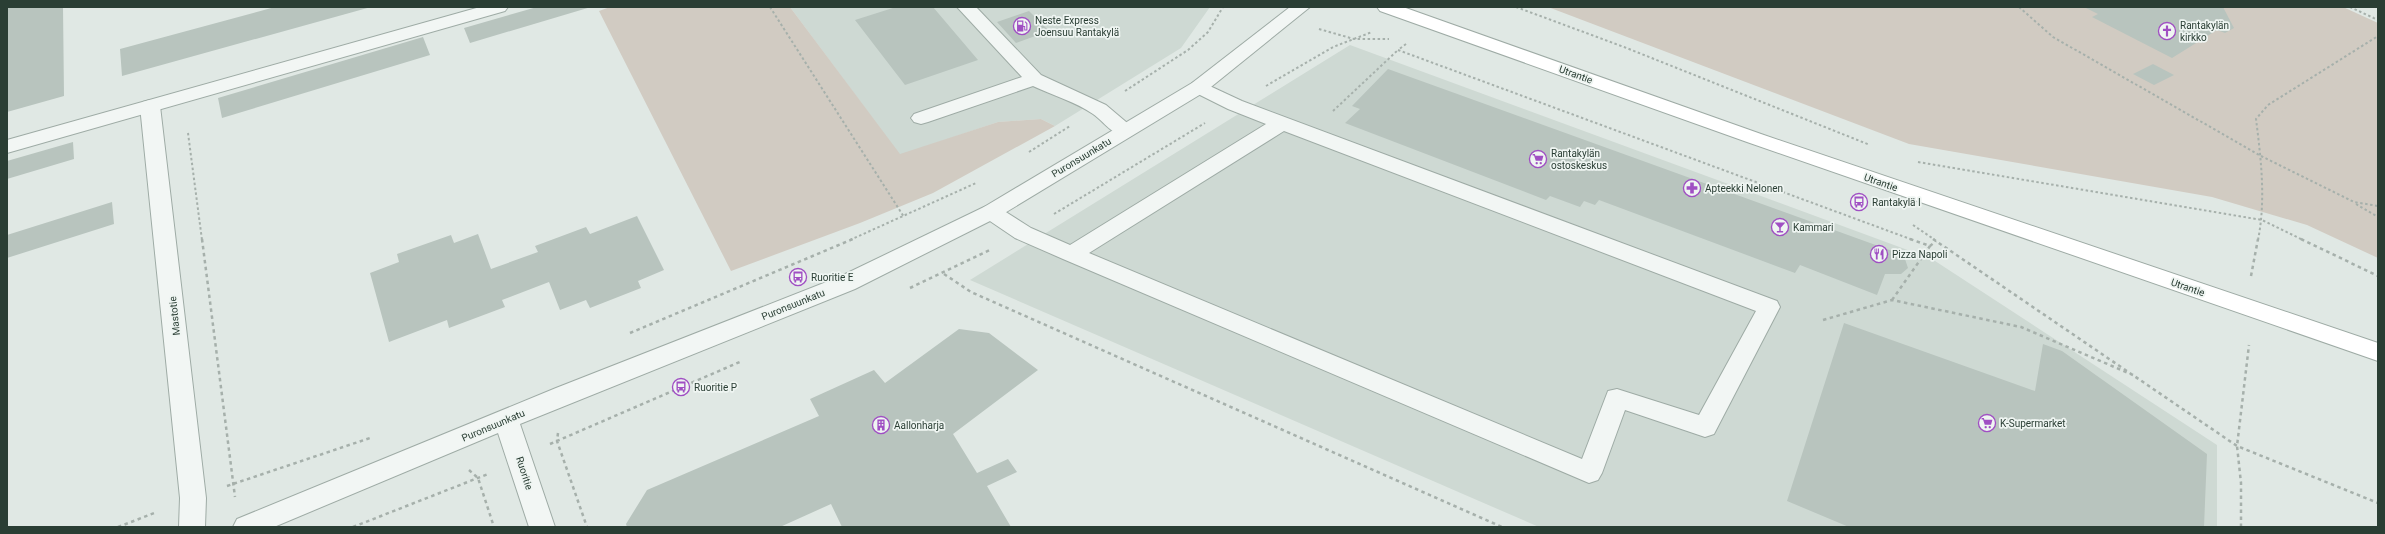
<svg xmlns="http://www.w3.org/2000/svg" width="2385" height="534" font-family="Roboto,sans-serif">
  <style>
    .built { fill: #ced9d3 }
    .green { fill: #d1cbc2 }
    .building { fill: #b8c4be }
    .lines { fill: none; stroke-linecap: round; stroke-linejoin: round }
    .lane-casing { stroke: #9eaba5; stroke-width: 2 }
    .street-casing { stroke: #9eaba5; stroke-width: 2 }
    .secondary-casing { stroke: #9eaba5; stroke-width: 2 }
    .path-far1 { stroke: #a6b0ab; stroke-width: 2; stroke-dasharray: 2.5 2.5; stroke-linecap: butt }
    .path { stroke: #a6b0ab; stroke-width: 2.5; stroke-dasharray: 3.5 3.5; stroke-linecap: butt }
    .lane { fill: #f2f6f4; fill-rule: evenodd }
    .street { fill: #f2f6f4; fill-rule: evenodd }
    .secondary { fill: #fff; fill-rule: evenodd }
    .labels { text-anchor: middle; stroke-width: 3.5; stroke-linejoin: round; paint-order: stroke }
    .poi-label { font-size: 10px; fill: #2a3e34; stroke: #eff5f2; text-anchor: start }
    .street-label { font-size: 10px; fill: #2a3e34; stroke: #eff5f2 }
  </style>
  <rect width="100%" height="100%" fill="#e0e8e4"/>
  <path class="built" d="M790,7H1210L1181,48L1055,126L1041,119L998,122L900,155Z
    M1350,45L1932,259L2217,445V527H1539L970,280Z"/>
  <path class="green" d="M610,7H790L900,154L998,122L1041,119L1055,126L933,193L860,223L731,271L599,11Z
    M1548,7H2343L2378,23V258L2307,225L2212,197L1909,144Z"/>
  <path class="building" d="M7,7H63L64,96L7,112Z
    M275,7H371L122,76L120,49Z
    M537,7H591L470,43L464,28Z
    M896,7H933L978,60L905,85L855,20Z
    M2084,7H2223L2234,28L2225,33L2217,30L2172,58L2092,17L2098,14Z
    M1029,11L1049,31L1016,43L997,22Z
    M423,37L430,55L222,118L218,98Z
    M2153,64L2174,75L2154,85L2133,74Z
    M1388,69L1895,252L1905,259L1908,268L1901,274H1885L1877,295L1800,265L1795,273L1599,200L1595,205L1584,201L1580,207L1550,196L1546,200L1345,123L1360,109L1352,106Z
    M73,142L74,159L7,179V161Z
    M112,202L114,224L7,258V235Z
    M637,216L664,270L638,281L641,288L590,308L586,300L560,310L549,282L502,300L505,307L449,328L447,320L389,342L370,273L399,262L397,254L451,235L454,243L478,234L491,269L538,252L535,246L586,227L590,234Z
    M1844,323L2035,391L2043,344L2062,351L2207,454L2204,527H1849L1787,501Z
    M959,329L989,333L1038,370L953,434L977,473L1008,459L1017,472L987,486L1011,527H842L831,504L780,527H627L626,524L647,490L819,416L810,399L874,370L885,383Z"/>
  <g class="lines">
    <g class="lane-casing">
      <path id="lane" d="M480,7H508L505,11L7,153V140Z
        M957,7H976L1041,75L1106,105L1132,127L1135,131L1132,135C1115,140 1106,123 1093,114C1076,102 1052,95 1033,86L928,122L921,124L914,122L911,118L914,114L1022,77Z
        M1199,81L1242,101L1777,301L1780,307L1714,434L1705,437L1625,410L1602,473L1598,480L1589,483L1063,259L1015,238L984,217L980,212L984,207L991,205L998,207L1031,228L1070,245L1266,124L1228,109L1192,91L1190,87L1192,83ZM1284,131L1756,311L1699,415L1617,389L1608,391L1582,459L1089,253Z"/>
    </g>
    <g class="street-casing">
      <path id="street" d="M1290,7H1310L1206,91L998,217L855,289L520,424L555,527H529L498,433L274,527H233L237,519L556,388L839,277L984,207L1192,83Z
        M150,100L157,102L160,106L206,498L205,527H179L180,498L140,106L143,102Z"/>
    </g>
    <g class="secondary-casing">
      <path id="secondary" d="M1377,7H1403L1761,134L2378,343V361L1747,142L1380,11Z"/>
    </g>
    <path class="path-far1" d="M770,7L904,217
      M1516,7L1624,47L1870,145
      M2019,7L2053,37L2261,156L2354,202L2378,206
      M2350,7L2378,20
      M1319,29L1354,39H1389
      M1406,44L1398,50L1913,240
      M1266,86L1333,47L1372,32
      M1125,91L1188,50L1208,32L1223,7
      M1333,111L1398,50
      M188,133L202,240
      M1029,152L1070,126
      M1918,162L2262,220L2303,240
      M2356,204L2378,217
      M1054,214L1205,123
      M1913,225L1935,240
      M850,240L976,183
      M2258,240C2266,200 2261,159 2256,119L2268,105L2378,36"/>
    <path class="path" d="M202,239L235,497
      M1910,239L1930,246L1936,241
      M1933,239L2237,446L2378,503
      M2301,239L2378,276
      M944,274L971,292L1502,527
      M2251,276L2258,239
      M910,288L992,249
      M1892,300L1930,246
      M1823,320L1892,300L2021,327L2133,375
      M630,333L853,239
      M558,433L557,441L587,527
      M550,444L742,361
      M469,470L478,478L494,527
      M227,486L370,438
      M118,527L157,512
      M353,527L488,474
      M2241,527V483L2237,446L2249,345"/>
    <use href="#lane" class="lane"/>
    <use href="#street" class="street"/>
    <use href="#secondary" class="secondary"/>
  </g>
  <defs>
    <g id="fuel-ring" transform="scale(0.9)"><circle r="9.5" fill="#eff5f2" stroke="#a04fc3" stroke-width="1.5"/><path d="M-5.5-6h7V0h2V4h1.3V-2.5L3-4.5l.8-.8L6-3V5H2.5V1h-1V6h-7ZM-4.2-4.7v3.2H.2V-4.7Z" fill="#a04fc3"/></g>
    <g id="church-ring" transform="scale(0.9)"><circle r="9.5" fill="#eff5f2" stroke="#a04fc3" stroke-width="1.5"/><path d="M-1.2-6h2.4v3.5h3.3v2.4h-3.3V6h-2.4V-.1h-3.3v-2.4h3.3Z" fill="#a04fc3"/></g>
    <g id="supermarket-ring" transform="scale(0.9)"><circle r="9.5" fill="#eff5f2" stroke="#a04fc3" stroke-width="1.5"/><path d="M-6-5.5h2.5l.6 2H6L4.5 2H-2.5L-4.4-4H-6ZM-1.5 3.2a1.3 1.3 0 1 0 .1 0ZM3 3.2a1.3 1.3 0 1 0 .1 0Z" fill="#a04fc3"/></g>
    <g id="pharmacy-ring" transform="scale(0.9)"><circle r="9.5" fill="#eff5f2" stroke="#a04fc3" stroke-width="1.5"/><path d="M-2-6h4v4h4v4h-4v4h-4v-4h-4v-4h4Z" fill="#a04fc3"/></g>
    <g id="bus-ring" transform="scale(0.9)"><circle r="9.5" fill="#eff5f2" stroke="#a04fc3" stroke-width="1.5"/><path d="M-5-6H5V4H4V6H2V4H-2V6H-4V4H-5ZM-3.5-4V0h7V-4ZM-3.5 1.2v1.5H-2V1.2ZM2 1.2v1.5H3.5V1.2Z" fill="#a04fc3"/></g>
    <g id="bar-ring" transform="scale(0.9)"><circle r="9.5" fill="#eff5f2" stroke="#a04fc3" stroke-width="1.5"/><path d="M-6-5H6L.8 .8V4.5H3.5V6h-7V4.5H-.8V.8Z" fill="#a04fc3"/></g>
    <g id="restaurant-ring" transform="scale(0.9)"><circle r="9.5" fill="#eff5f2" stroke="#a04fc3" stroke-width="1.5"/><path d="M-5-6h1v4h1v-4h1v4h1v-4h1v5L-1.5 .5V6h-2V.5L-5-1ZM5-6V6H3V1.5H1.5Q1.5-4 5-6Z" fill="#a04fc3"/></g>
    <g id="building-ring" transform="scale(0.9)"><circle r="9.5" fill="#eff5f2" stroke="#a04fc3" stroke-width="1.5"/><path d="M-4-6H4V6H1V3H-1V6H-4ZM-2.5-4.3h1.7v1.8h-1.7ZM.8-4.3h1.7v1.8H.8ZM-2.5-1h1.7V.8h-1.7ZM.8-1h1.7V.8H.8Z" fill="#a04fc3"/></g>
  </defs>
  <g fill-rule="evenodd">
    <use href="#fuel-ring" x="1022" y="26"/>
    <use href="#church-ring" x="2167" y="31"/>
    <use href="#supermarket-ring" x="1538" y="159"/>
    <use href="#pharmacy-ring" x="1692" y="188"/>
    <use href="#bus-ring" x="1859" y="202"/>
    <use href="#bar-ring" x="1780" y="227"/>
    <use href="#restaurant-ring" x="1879" y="254"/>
    <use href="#bus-ring" x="798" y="277"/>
    <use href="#bus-ring" x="681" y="387"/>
    <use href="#supermarket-ring" x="1987" y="423"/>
    <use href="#building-ring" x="881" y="425"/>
  </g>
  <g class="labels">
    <g class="poi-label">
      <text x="1035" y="24">Neste Express<tspan x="1035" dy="12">Joensuu Rantakylä</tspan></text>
      <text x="2180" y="29">Rantakylän<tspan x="2180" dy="12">kirkko</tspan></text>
      <text x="1551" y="157">Rantakylän<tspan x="1551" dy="12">ostoskeskus</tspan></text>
      <text x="1705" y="192">Apteekki Nelonen</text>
      <text x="1872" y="206">Rantakylä I</text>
      <text x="1793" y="231">Kammari</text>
      <text x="1892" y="258">Pizza Napoli</text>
      <text x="811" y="281">Ruoritie E</text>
      <text x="694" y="391">Ruoritie P</text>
      <text x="2000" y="427">K-Supermarket</text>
      <text x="894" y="429">Aallonharja</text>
    </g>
    <g class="street-label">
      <text transform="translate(1576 74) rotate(20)" y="4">Utrantie</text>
      <text transform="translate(1081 157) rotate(-31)" y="4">Puronsuunkatu</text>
      <text transform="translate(1881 182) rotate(19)" y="4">Utrantie</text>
      <text transform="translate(2188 287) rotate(19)" y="4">Utrantie</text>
      <text transform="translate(793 304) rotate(-22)" y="4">Puronsuunkatu</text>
      <text transform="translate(174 316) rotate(-96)" y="4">Mastotie</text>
      <text transform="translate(493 425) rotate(-23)" y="4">Puronsuunkatu</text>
      <text transform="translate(525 473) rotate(72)" y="4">Ruoritie</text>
    </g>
  </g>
  <rect width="2385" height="534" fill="none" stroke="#2a3e34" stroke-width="16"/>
</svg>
